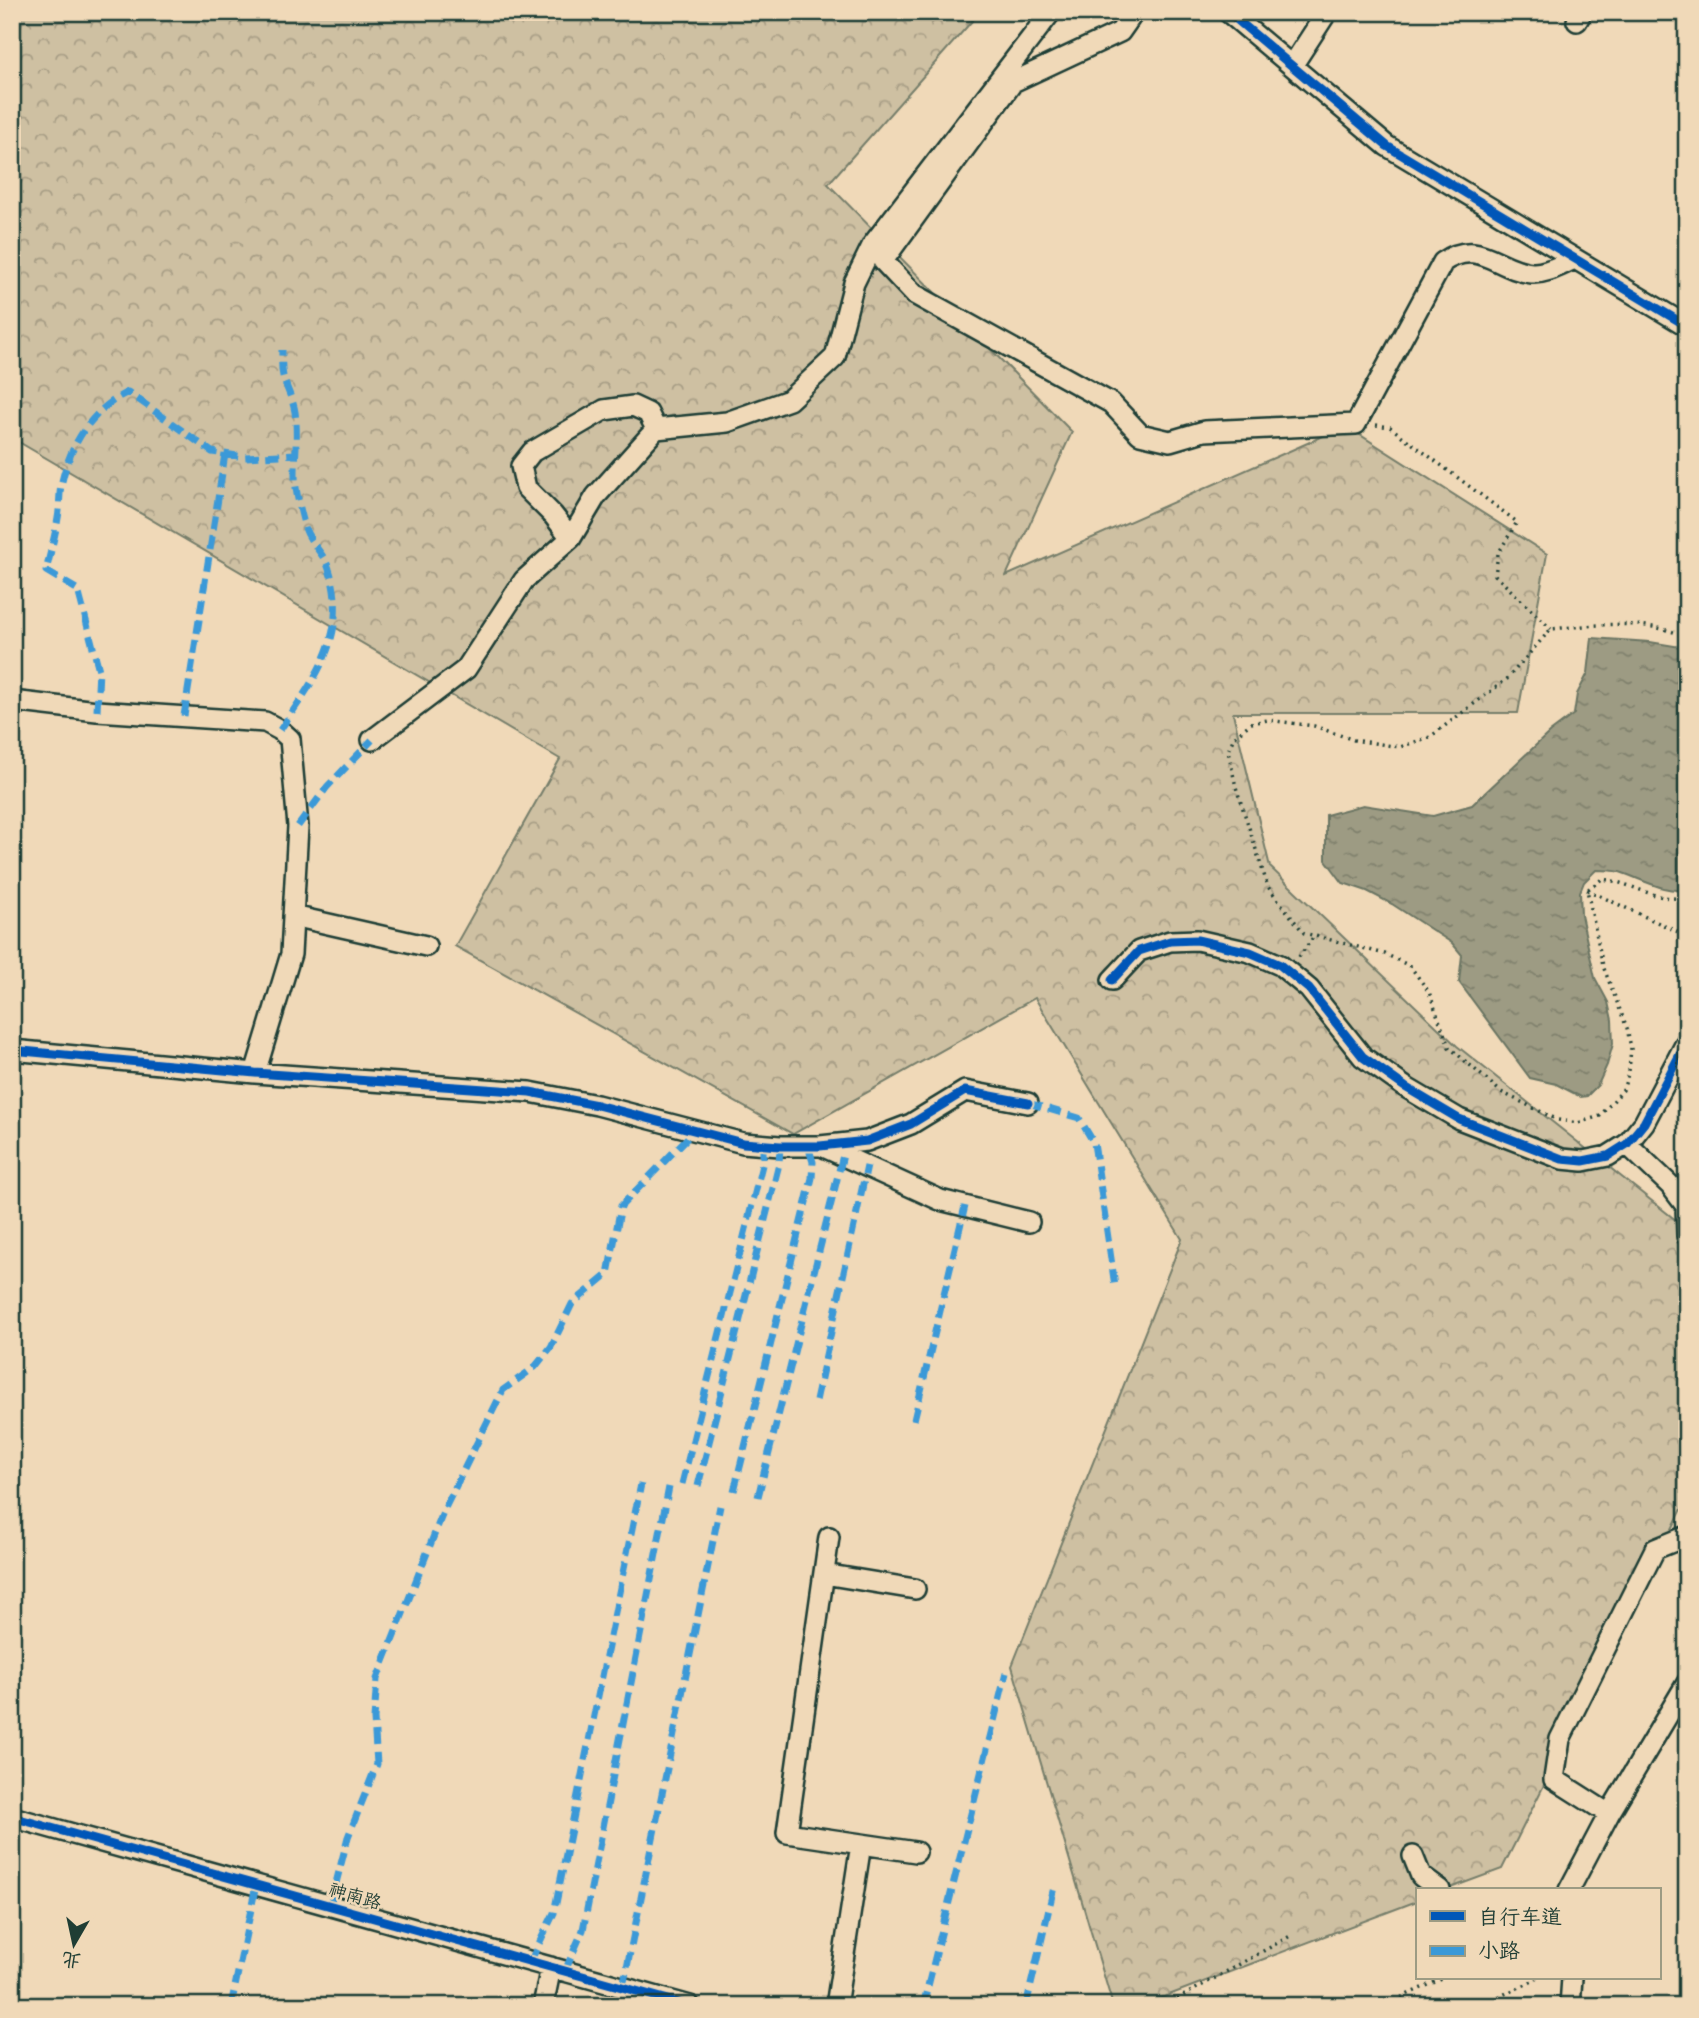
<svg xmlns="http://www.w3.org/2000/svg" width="1699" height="2018" font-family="Kalam,'LXGW WenKai TC',sans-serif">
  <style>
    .forest { fill: url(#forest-crowns); stroke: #767e6b; stroke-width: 2 }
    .water { fill: url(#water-ripples); stroke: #6b7563; stroke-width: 2 }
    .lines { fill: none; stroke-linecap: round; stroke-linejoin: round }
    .minor-casing { stroke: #1f3d34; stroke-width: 24 }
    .path { stroke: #1f3d34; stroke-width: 3.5; stroke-dasharray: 2 5; stroke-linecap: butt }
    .minor { stroke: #f0d9b8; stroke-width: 19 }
    .quiet { stroke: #3a99d8; stroke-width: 7; stroke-dasharray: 14 7; stroke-linecap: butt }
    .cycleway-casing { stroke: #f0d9b8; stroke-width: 13 }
    .cycleway { stroke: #0057b8; stroke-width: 9 }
    .labels { text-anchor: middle; stroke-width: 5; stroke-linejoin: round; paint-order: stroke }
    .street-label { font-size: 18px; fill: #1f3d34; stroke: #f0d9b8 }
  </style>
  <defs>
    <pattern id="forest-crowns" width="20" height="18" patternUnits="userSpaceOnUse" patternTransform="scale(1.75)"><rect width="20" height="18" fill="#cec0a2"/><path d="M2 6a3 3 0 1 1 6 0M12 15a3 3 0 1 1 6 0" fill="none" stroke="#a79d85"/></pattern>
    <pattern id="water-ripples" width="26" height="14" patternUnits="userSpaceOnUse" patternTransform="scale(1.75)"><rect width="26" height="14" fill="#9d9b83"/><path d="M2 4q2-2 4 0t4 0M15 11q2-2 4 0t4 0" fill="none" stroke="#7f806c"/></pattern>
  </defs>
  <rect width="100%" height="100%" fill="#f0d9b8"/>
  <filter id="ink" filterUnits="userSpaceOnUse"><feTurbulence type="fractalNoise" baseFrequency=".0143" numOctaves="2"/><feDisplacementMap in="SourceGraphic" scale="14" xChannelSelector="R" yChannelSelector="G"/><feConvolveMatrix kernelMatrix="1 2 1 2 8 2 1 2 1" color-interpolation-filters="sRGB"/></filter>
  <g filter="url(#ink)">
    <path class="forest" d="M12,12H980L828,184L1072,432L1006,576L1346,426L1547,554L1518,713H1233L1270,867L1457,1046L1687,1229V1499L1502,1869L1445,1890H1417V1901L1140,2006H1113L1012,1666L1182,1239L1035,998L793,1134L455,946L560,759L12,438Z"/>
    <path class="water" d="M1592,638L1650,642L1687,648V888C1670,896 1637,877 1620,872C1612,870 1604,870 1596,870L1584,882L1580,892L1581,915L1595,978L1608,1002L1612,1020L1613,1044L1607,1065L1598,1085L1587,1096L1581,1097L1556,1084L1530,1078L1459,982L1462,955L1452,943L1392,904L1367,891L1343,883L1326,860V815L1363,805L1433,816L1472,805L1550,732L1574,714L1577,694L1588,673Z"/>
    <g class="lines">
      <g class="minor-casing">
        <path id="minor" d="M1134,12L1120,32L1013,82L883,261L914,294L1111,403L1140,434L1170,441L1204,431L1356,424L1443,262C1479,237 1497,270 1532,273C1547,274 1562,264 1575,259
          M1228,12L1387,146L1687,326
          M1577,21L1582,12
          M1292,66L1327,12
          M571,538L553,515L526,488L521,466L532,452L604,410L633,406L648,413L656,429
          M12,701L97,711L265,722L280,730L290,739L298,826L291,954L255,1073
          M372,740L466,669L524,580L571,538L596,496L656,429L727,422L789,400L835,357L854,283L873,244L1051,12
          M293,916L426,946
          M1112,980L1139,951L1170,941L1197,940L1250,952L1280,965L1309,989L1363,1057L1405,1087L1459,1119L1562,1159L1583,1161L1608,1156L1627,1144L1644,1123L1687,1041
          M12,1050L255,1073L530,1092L597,1105L743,1143L780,1146H820L867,1141L911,1124L965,1091L1028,1103
          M1627,1144L1670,1185L1686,1206L1687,1236
          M824,1147L940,1200L1029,1222
          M829,1537L787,1833L916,1852
          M824,1574L915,1589
          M1609,1814L1554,1779L1560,1739L1655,1549L1687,1536
          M12,1817L690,2006
          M1413,1856L1421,1876L1440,1890
          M1569,1890L1609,1814L1687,1683
          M543,2006L551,1967
          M836,2006L861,1844
          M1570,2006L1572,1978"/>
      </g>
      <path class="path" d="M1376,425L1390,427L1517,522L1498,554L1495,575L1551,629
        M1687,622V628
        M1687,637C1643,618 1597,625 1551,629L1507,679L1430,737L1400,747L1354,740L1314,726L1268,720L1251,723L1234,737L1228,751L1236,787L1268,887L1304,933L1385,954L1410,966L1429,992L1449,1047L1501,1092L1558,1120L1578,1123L1600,1116L1623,1090L1629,1071L1631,1048L1627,1028L1603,966L1587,890L1602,879C1634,883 1652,901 1687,898
        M1587,890L1687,936
        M1299,957L1314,936
        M1165,2006L1292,1935
        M1382,2006L1444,1978
        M1479,2006L1537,1979"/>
      <use href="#minor" class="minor"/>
      <path class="quiet" d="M97,711L99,670L78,590L46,571C50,554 55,536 58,518C60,508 59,496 61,486C69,446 91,410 128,392L212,452L244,457L297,454
        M184,716L225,454
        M280,730C315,678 350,635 329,569C325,555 310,543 305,528C301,512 295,491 295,475C295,452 298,436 295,412C293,399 286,388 283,376C281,368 282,358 282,350
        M298,826L327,787L372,740
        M1028,1103L1079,1118L1094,1143L1115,1286
        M816,1401L867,1166
        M914,1420L965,1206
        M682,1484L763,1161V1145
        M698,1486L779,1164L780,1146
        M734,1491L812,1178L813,1162L808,1146
        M758,1497L843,1155
        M330,1906L348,1837L377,1764L374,1719L377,1679L444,1510L503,1390L535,1367L551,1347L572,1304L608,1274L621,1206L694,1131
        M530,1962L554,1913L641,1484
        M565,1971L583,1930L669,1487
        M623,1987L720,1506
        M231,2006L256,1885
        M923,2006L1006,1673
        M1026,2006L1054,1887"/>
      <g class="cycleway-casing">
        <path id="cycleway" d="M1228,12L1387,146L1687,326
          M1112,980L1139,951L1170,941L1197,940L1250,952L1280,965L1309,989L1363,1057L1405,1087L1459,1119L1562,1159L1583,1161L1608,1156L1627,1144L1644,1123L1687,1041
          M12,1050L255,1073L530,1092L597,1105L743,1143L780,1146H820L867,1141L911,1124L965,1091L1028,1103
          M12,1817L690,2006"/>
      </g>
      <use href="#cycleway" class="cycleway"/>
    </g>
  </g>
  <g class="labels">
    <g class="street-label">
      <text transform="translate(355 1896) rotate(16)" y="6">神南路</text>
    </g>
  </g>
  <rect width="1699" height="2018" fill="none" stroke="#f0d9b8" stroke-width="42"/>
  <rect x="21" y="21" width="1657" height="1976" fill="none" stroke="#1f3d34" stroke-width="2.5" filter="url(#ink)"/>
  <rect x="1416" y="1888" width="245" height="91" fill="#f0d9b8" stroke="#9c9b83" stroke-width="2"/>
  <rect x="1430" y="1911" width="35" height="10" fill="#0057b8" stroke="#9c9b83" stroke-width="2"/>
  <text x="1478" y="1924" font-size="21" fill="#1f3d34">自行车道</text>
  <rect x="1430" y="1946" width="35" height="10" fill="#3a99d8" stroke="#9c9b83" stroke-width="2"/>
  <text x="1478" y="1958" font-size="21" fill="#1f3d34">小路</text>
  <g transform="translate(74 1944) rotate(189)" stroke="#f0d9b8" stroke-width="5" paint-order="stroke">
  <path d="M0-5L12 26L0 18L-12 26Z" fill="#1f3d34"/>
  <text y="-10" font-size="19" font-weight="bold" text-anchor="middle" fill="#1f3d34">北</text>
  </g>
</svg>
